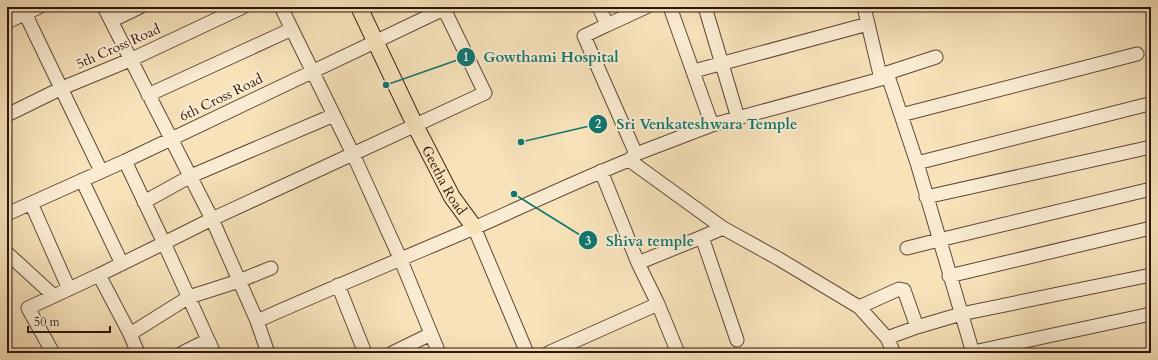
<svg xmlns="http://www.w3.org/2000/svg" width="1158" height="360" font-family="Cardo,serif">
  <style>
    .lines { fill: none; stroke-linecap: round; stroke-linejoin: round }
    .minor-casing { stroke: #5f4837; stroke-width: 15 }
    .major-casing { stroke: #2c150b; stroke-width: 18 }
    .minor { stroke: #faecd2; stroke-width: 13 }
    .major { stroke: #f7e2ba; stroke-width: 16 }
    .labels { text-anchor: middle; stroke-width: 4; stroke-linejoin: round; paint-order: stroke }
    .street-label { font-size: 14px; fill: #2c150b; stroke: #faecd2 }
    .leader { fill: none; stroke: #0f766e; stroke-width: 1.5 }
    .callout-dot { fill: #0f766e; stroke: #faecd2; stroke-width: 1.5 }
    .mark-label { font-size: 12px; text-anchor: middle; font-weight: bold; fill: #fff }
    .callout-label { font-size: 15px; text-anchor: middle; font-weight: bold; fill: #0f766e; stroke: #faecd2; stroke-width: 4; stroke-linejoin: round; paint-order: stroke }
  </style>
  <rect width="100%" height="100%" fill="#f7e2ba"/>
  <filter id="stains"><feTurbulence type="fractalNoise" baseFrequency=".005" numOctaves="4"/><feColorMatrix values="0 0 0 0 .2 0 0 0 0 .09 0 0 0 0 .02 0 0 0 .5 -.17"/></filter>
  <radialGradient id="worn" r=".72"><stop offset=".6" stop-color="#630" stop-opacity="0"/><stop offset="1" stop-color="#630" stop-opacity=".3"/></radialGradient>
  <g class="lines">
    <g class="minor-casing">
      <path id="minor" d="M22,7L101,171
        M104,7L212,219L257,321L268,353
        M281,7L353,154L400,258L439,353
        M599,7L607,25L646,7
        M705,7L738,118
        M864,7L881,79
        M111,21L140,7
        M7,22L39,7
        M607,25L584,36L636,154
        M694,71L868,24
        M887,73L917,163L973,353
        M148,95L292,29
        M7,115L62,88L130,60L243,7
        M901,115L1137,54
        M712,125L881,79L887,73L936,57
        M629,160L636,154L712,125L670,7
        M917,163L1149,104
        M601,171L638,263L702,237
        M82,180L122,264
        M926,197L1151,147
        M144,202L191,176L334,115
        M31,203L69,289
        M7,214L125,161L448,7
        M474,227L527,353
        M723,228L702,237L737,340
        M907,248L939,240L1151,189
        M7,253L54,296
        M638,263L658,304L678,353
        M99,275L130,334L138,353
        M949,276L1151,228
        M338,285L365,353
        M859,307L899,289L904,290L917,327
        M257,321C329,289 401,259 474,228C526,205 577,181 629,160L723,228L779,259L859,307L887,338L894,353
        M130,334L189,297L239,281L271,268
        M887,338L917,327L961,314L1151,275
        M53,353L28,308L99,275L164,243L125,161
        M182,353L208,340
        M214,353L164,243L212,219L485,93L443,7
        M392,353L431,334
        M548,353L658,304
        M969,353L1151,314"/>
    </g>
    <g class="major-casing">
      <g id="major">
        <path id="s1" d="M359,7L415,125L452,197L474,227"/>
      </g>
    </g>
    <use href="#minor" class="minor"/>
    <use href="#major" class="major"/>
  </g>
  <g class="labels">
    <g class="street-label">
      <text transform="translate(118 46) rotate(-24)" y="5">5th Cross Road</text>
      <text transform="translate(221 97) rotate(-26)" y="5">6th Cross Road</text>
      <text dy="5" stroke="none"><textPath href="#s1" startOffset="193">Geetha Road</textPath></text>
    </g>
  </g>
  <path class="leader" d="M386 85L466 57M521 142L598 124M514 194L588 240"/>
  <g class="callout-dot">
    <circle cx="386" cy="85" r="4"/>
    <circle cx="521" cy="142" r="4"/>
    <circle cx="514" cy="194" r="4"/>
    <circle cx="466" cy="57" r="10"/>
    <circle cx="598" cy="124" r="10"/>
    <circle cx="588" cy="240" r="10"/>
  </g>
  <g class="mark-label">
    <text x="466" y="61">1</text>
    <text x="598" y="128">2</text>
    <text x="588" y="245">3</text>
  </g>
  <g class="callout-label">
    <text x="551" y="62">Gowthami Hospital</text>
    <text x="707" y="129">Sri Venkateshwara Temple</text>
    <text x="650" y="246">Shiva temple</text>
  </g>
  <rect width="1158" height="360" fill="none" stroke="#f7e2ba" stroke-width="24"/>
  <rect x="8" y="8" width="1142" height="344" fill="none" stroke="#2c150b" stroke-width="2"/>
  <rect x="12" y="12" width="1134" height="336" fill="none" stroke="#2c150b"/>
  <path d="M28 326v6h82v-6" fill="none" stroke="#2c150b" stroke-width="2"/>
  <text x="34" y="326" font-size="12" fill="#2c150b" stroke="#faecd2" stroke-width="3" paint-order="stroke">50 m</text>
  <rect width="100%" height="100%" filter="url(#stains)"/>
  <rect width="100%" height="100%" fill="url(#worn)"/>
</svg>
